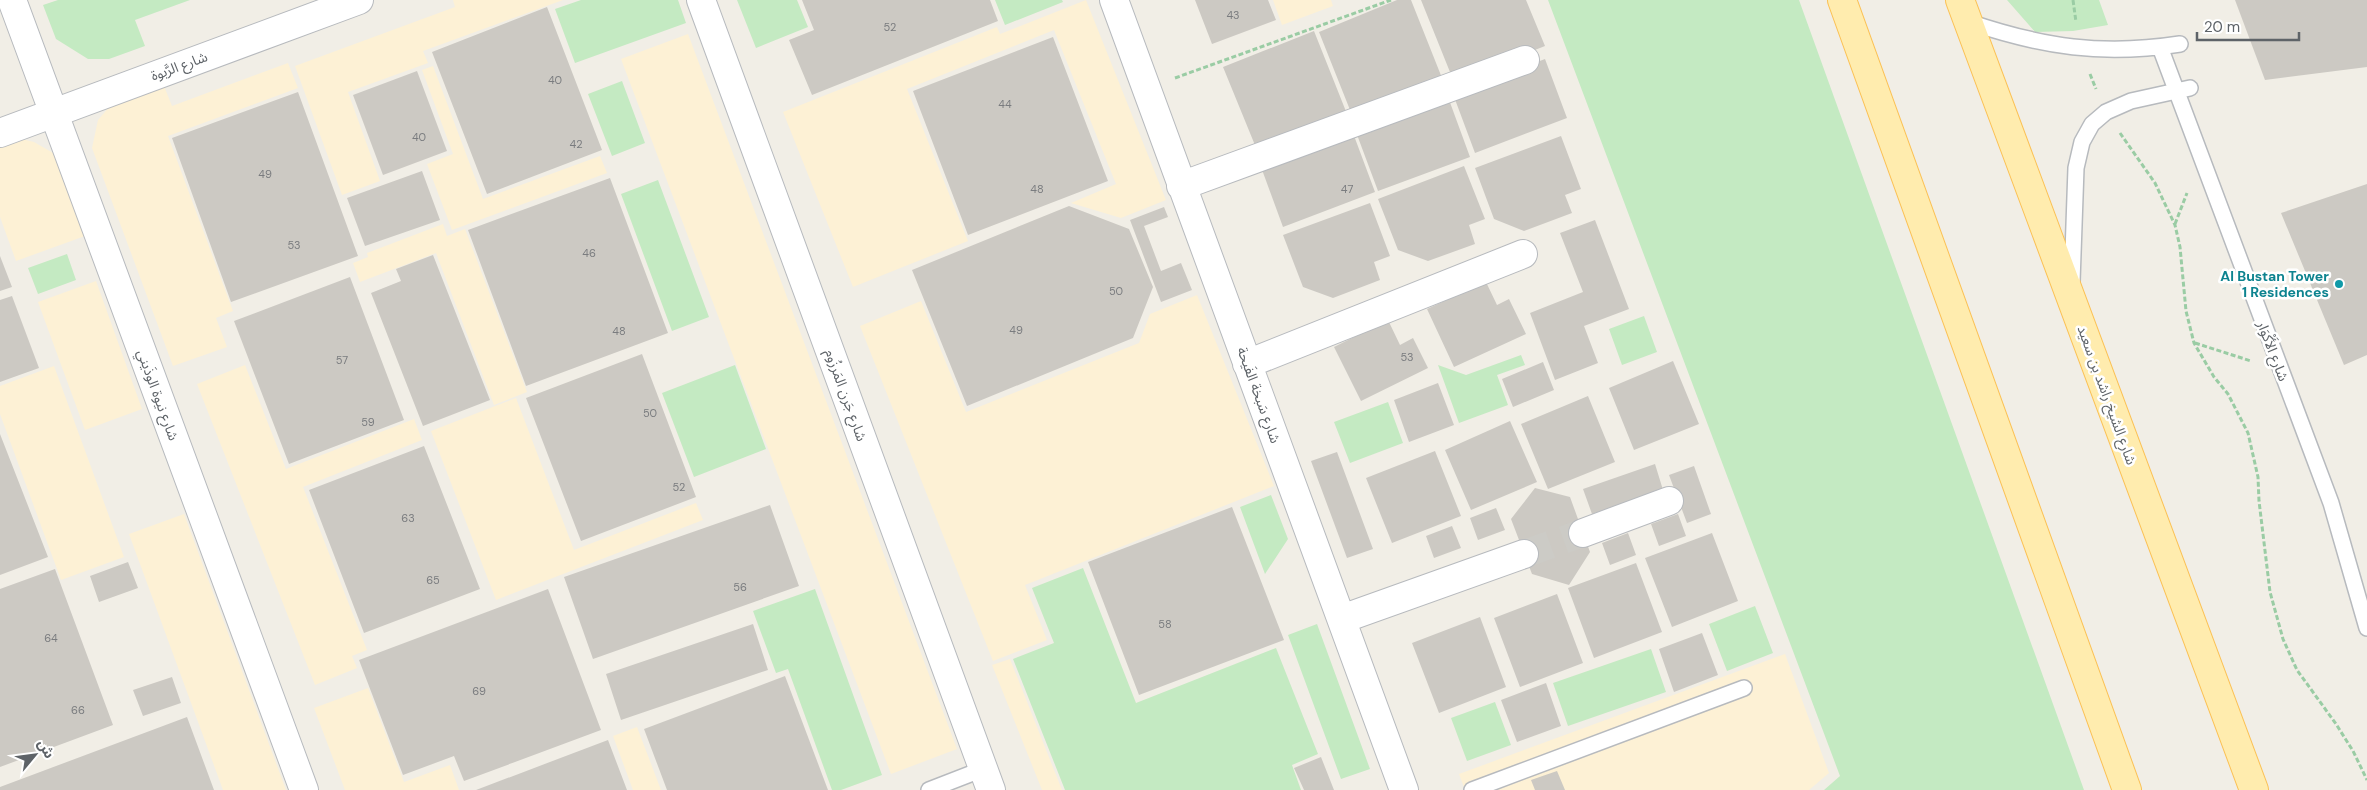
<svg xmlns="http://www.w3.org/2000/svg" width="2367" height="790" font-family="'DM Sans','Noto Sans Arabic',sans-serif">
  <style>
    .green { fill: #c4eac2 }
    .sand { fill: #fdf1d5 }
    .building { fill: #ccc9c3 }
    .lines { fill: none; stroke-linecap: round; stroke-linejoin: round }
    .minor-tunnel { stroke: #cccbc6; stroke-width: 28; stroke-dasharray: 28 14; stroke-linecap: butt }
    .service-casing { stroke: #b7babe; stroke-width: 18 }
    .minor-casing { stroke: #b7babe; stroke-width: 30 }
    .primary-casing { stroke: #fbc155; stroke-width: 30 }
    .path { stroke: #9acca4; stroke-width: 3; stroke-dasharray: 5 2.5; stroke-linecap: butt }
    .service { stroke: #fff; stroke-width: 15 }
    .minor { stroke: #fff; stroke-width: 28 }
    .primary { stroke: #ffecae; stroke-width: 28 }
    .culture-dot { fill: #0f9aa8; stroke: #fff; stroke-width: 2 }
    .labels { text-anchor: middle; stroke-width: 5; stroke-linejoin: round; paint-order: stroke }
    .number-label { font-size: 11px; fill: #7a7c7f }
    .street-label { font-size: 14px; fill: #5e6368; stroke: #fff }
    .culture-label { font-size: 14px; font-weight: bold; fill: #0d838f; stroke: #fff; text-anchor: end }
  </style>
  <rect width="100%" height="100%" fill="#f1eee6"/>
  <path class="green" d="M58,0H190L135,20L145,46L109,59H88L56,39L43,5Z
    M581,0H678L686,23L575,63L555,9Z
    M737,0H797L808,27L756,48Z
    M995,0H1062L1063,2L1005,25Z
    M1548,0H1799L2084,790H1824L1840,776Z
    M2007,0H2099L2108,25L2073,31L2035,32Z
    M622,81L645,143L612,156L588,94Z
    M658,180L709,317L672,331L621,194Z
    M67,254L76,280L38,294L28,268Z
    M1644,316L1657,352L1622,365L1609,329Z
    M1521,355L1525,365L1497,375L1508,405L1459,423L1438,365L1466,375Z
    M735,365L766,449L694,477L662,393Z
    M1388,402L1403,443L1350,463L1334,422Z
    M1271,495L1288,539L1265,574L1240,507Z
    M1083,568L1136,703L1276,648L1318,754L1292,765L1301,790H1065L1013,659L1054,643L1032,588Z
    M815,589L882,775L841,790H832L788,669L776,673L753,611Z
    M1755,606L1773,653L1727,671L1709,624Z
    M1317,624L1370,769L1341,779L1288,635Z
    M1651,649L1666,692L1568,726L1553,683Z
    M1495,702L1511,745L1467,761L1451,718Z"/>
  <path class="sand" d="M453,0H563L423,51L428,63L348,92L380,181L342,195L295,66L455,7Z
    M1086,0L1166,200L1121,218L1071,203L1116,184L1054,30L907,89L968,241L853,287L783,112L997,27L1000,34Z
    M1273,0H1331L1333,6L1282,25Z
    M688,34L957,749L891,774L621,59Z
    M288,63L298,88L168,136L233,311L216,318L227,347L173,366L92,148L98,120L117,98L162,81L172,106Z
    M433,66L483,199L600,156L607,173L452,230L427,164L453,154L422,70Z
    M13,137L34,142L55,154L85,236L16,261L0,217V142Z
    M443,224L447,236L465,229L527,392L494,405L436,253L360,282L353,263L368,257L367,253Z
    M96,281L142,409L85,430L38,302Z
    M1197,295L1274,486L1025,585L1047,640L993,661L860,326L921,301L966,412L1139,343L1150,314Z
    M245,365L286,469L414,419L422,440L303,487L367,650L352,656L357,668L315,685L197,384Z
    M54,366L124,557L61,580L0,414V386Z
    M516,398L574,550L696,503L703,520L496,600L431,431Z
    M184,514L286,790H223L129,534Z
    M1785,654L1829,773L1809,790H1465L1459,774Z
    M1010,659L1062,790H1042L992,665Z
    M368,688L404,782L450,765L459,790H345L314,708Z
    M637,727L661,790H633L613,736Z"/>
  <path class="building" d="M802,0H990L998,21L812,95L789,40L814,30Z
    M1195,0H1268L1276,20L1212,44Z
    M1397,0H1411L1444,83L1354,120L1319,32Z
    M1421,0H1526L1545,46L1454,82Z
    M2235,0H2367V67L2265,80Z
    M547,7L602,150L487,194L432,52Z
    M1314,31L1349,119L1259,155L1223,67Z
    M1053,37L1108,181L968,235L913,91Z
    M1545,59L1567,118L1475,153L1453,94Z
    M417,71L447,151L383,175L353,95Z
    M298,92L358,256L231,302L172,138Z
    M1448,97L1470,157L1378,191L1356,132Z
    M1353,133L1375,192L1283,227L1261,167Z
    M1561,136L1581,189L1565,195L1572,213L1524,231L1494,219L1475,168Z
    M1464,166L1485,219L1469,225L1475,244L1428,261L1398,250L1378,199Z
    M422,171L440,220L365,246L347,198Z
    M610,178L668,333L526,386L468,230Z
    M2367,184V355L2344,365L2281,213Z
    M1370,203L1390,256L1374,262L1380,280L1333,298L1303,287L1283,235Z
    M1069,206L1129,229L1153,287L1133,338L967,406L912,270Z
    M1164,207L1168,217L1144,226L1161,271L1181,263L1192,290L1161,302L1130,220Z
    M1595,220L1629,309L1584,326L1598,363L1555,380L1530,313L1583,292L1560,233Z
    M433,255L490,400L423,426L371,293L401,281L396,269Z
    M0,256L12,287L0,291Z
    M350,277L404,420L289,464L234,321Z
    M1486,282L1497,305L1509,299L1526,334L1454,367L1427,309Z
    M12,296L39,368L0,382V300Z
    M1388,320L1400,345L1413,338L1428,368L1361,401L1334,347Z
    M642,354L696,497L581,541L526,398Z
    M1673,361L1699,424L1634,450L1609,388Z
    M1543,362L1554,390L1513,407L1502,379Z
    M1438,383L1454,425L1409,442L1394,400Z
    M1588,396L1615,462L1548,489L1521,424Z
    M1510,421L1537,482L1471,510L1445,450Z
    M0,434L48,557L0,575Z
    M424,446L480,589L364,633L309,490Z
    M1435,451L1461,516L1392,543L1366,478Z
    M1337,452L1373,549L1347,558L1311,461Z
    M1655,464L1663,490L1592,514L1583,489Z
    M1694,466L1711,514L1687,523L1669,475Z
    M1535,488L1570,497L1590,552L1569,585L1532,574L1511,519Z
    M770,505L799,586L593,659L564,577Z
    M1232,507L1284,640L1139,695L1088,562Z
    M1496,508L1505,530L1478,540L1470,518Z
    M1678,514L1686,536L1659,546L1651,524Z
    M1452,526L1461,548L1434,558L1426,536Z
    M1628,533L1636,555L1610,565L1602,543Z
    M1712,533L1738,601L1672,627L1645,558Z
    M128,562L138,588L99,602L90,576Z
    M1636,563L1662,632L1594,658L1568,588Z
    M55,569L113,725L0,767V589Z
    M548,589L601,730L464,781L454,756L403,775L359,660Z
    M1557,594L1583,663L1520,687L1494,618Z
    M1480,617L1506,687L1439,713L1412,643Z
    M753,624L768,670L621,720L606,674Z
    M1702,633L1718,675L1674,692L1659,649Z
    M785,676L828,790H667L644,729Z
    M172,677L181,703L143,716L133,690Z
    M1546,683L1561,726L1517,742L1501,700Z
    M187,717L214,790H0V787Z
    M608,740L627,790H476Z
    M1321,757L1334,790H1304L1294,768Z
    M1557,771L1565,790H1535L1531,780Z"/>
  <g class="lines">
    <path class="minor-tunnel" d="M1524,554L1583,533"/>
    <g class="service-casing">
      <path id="service" d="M1969,22C2043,47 2102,56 2180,44
        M2160,47L2331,503L2367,628
        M2072,282L2076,168L2082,142L2092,124L2106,112L2131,101L2190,88
        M929,790L983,769
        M1472,790L1744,688"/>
    </g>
    <g class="minor-casing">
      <path id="minor" d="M12,0L304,790
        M701,0L991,790
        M1114,0L1404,790
        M0,133L359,0
        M1181,186L1525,60
        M1247,364L1523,254
        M1583,533L1669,501
        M1342,619L1524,554"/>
    </g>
    <g class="primary-casing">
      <path id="primary" d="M1842,0L2127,790
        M1960,0L2254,790"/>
    </g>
    <path class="path" d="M2073,0L2076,22
      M2090,74L2096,89
      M1175,78L1391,0
      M2120,133L2155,183L2175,225L2180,247L2186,311L2194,343L2214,377L2228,394L2248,433L2258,477L2259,501L2270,592L2283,639L2297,670L2336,724L2353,751L2367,780
      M2175,224L2187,193
      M2195,343L2251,361"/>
    <use href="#service" class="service"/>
    <use href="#minor" class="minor"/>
    <use href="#primary" class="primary"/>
  </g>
  <circle class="culture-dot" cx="2339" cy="284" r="5"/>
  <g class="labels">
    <g class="number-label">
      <text x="1233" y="19">43</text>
      <text x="890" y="31">52</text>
      <text x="555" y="84">40</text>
      <text x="1005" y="108">44</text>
      <text x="419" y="141">40</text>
      <text x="576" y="148">42</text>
      <text x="265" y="178">49</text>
      <text x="1037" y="193">48</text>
      <text x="1347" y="193">47</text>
      <text x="294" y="249">53</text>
      <text x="589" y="257">46</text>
      <text x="1116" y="295">50</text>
      <text x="1016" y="334">49</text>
      <text x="619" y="335">48</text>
      <text x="1407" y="361">53</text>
      <text x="342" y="364">57</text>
      <text x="650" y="417">50</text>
      <text x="368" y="426">59</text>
      <text x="679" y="491">52</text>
      <text x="408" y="522">63</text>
      <text x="433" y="584">65</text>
      <text x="740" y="591">56</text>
      <text x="1165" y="628">58</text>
      <text x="51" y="642">64</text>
      <text x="479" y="695">69</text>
      <text x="78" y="714">66</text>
    </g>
    <g class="street-label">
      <text transform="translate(179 66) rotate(-20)" y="5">شارع الرَّبوة</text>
      <text transform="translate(2273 351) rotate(69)" y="5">شارع الأَكْوَار</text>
      <text transform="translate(158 395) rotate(70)" y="5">شارع نيوة الوذَيني</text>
      <text transform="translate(846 395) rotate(70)" y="5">شارع جَرن المَرزُوم</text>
      <text transform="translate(1259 395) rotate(70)" y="5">شارع سَبخة الفَيحة</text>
      <text transform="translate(2107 395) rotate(70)" y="5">شارع الشيخ راشد بن سعيد</text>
    </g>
    <g class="culture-label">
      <text x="2329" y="281">Al Bustan Tower<tspan x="2329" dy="16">1 Residences</tspan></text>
    </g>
  </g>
  <g transform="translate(35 755) rotate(61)" stroke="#ffffff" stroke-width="4" paint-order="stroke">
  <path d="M0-4L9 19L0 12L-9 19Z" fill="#5e6368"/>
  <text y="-8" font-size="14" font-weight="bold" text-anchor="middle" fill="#5e6368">ش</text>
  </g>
  <path d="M2197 32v8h102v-8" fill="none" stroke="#5e6368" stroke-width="2.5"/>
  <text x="2204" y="32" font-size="15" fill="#5e6368" stroke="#ffffff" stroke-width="4" paint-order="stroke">20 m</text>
</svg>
